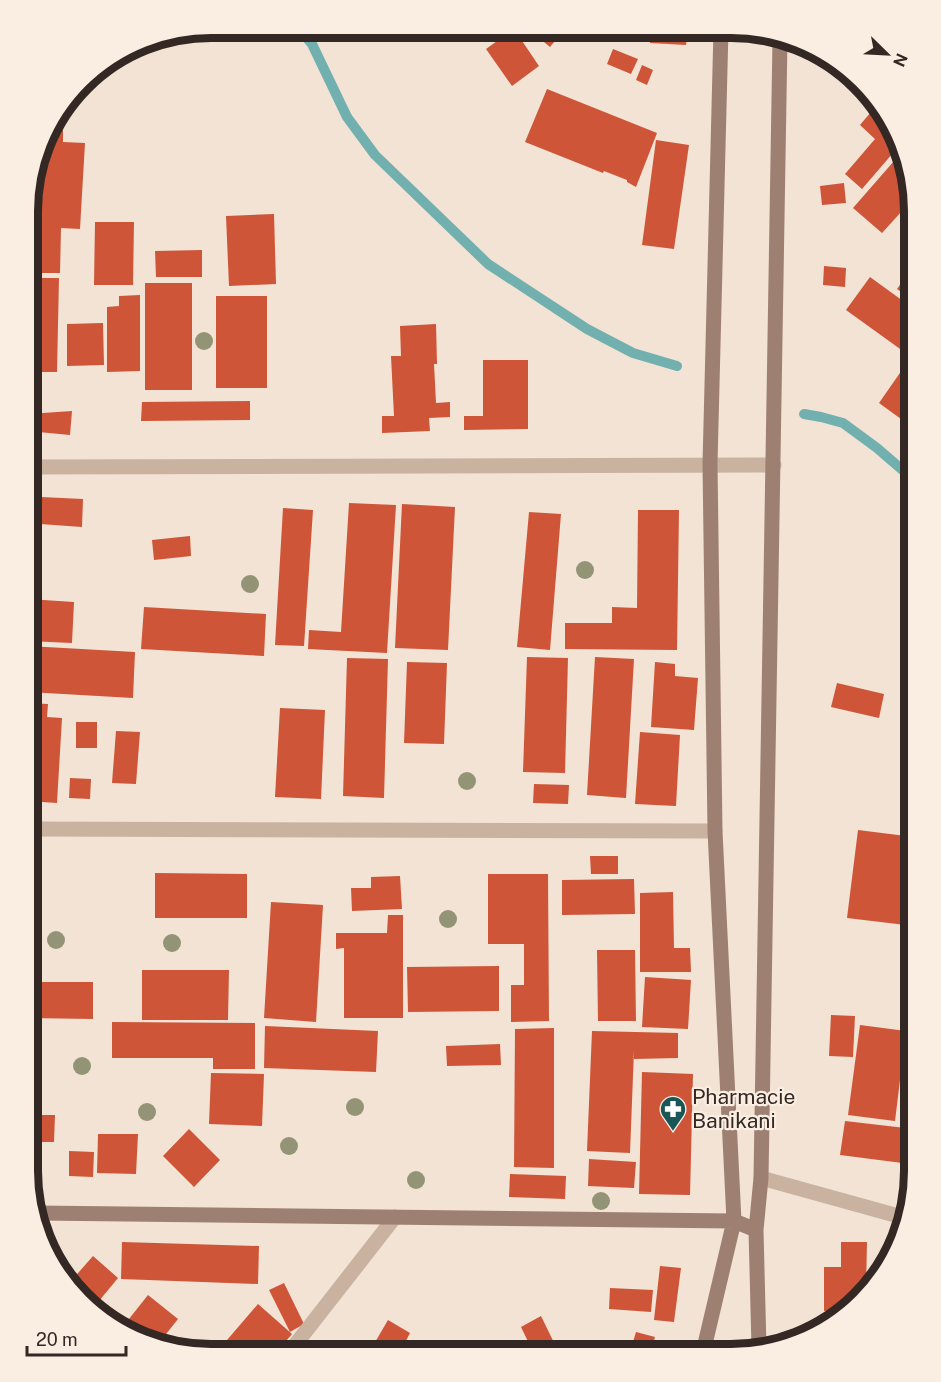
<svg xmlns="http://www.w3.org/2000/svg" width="941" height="1382" font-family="'Public Sans',sans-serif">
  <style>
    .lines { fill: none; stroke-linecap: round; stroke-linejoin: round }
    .stream { stroke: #72b0b0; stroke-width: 10 }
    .building { fill: #ce5537 }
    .street { stroke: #cab2a1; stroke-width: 15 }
    .secondary { stroke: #9e8072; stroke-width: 15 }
    .tree { fill: #939475 }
    .labels { text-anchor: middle; stroke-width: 4.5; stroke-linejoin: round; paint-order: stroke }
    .poi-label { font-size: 21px; fill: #342824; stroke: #faede1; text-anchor: start }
    .rim { fill: none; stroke: #342824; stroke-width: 8 }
  </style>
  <rect width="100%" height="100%" fill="#f2e3d5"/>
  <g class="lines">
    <path class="stream" d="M297,27L312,44L347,117L375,155L488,264L587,329L633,353L677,366
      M804,414L821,417L843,423L877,448L914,480"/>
  </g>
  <path class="building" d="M527,28H566L550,47Z
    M651,28H688L686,45L650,43Z
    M514,29L539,66L512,86L486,49Z
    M613,49L638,59L631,74L607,64Z
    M642,65L653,70L647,85L636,80Z
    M547,89L657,133L636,187L627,182V180L604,171L603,173L525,142Z
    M876,106L895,130L899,146L862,189L845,174L875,139L860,125Z
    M50,125H63V142L85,143L80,229L61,228L60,273H28L29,186Z
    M656,140L689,145L674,249L642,245Z
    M901,153L912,200L882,233L853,208Z
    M844,183L846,203L822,205L820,186Z
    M274,214L276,284L229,286L226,216Z
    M914,216V247L901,239Z
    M95,222H134L133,285H94Z
    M202,250V277H156L155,251Z
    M914,265V301L897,289Z
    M824,266L846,268L845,287L823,285Z
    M870,277L914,309V359L846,310Z
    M28,278H59L57,372H28Z
    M145,283H192V390H145Z
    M140,295V371L107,372V307L119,306V296Z
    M216,296H267V388H216Z
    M103,323L104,365L67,366V324Z
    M436,324L437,364H434L436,403L450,402V417L429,418L430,431L382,433V416H394L391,356H401L400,326Z
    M483,360H528V429L464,430V416H483Z
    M902,370L914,378V425L912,427L879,403Z
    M250,401V420L141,421L142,402Z
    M72,411L70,435L28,431V414Z
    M41,497L83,499L82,527L40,524Z
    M349,503L396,505L387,653L308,649L309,630L341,632Z
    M402,504L455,507L448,650L395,648Z
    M283,508L313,510L304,646L275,645Z
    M638,510H679L677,650L565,649V623H612V607L637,608Z
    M529,512L561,514L550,650L517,647Z
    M190,536L191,556L154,560L152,540Z
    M28,599L74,602L72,643L28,641Z
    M144,607L266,614L264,656L141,649Z
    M28,646L135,652L133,698L28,692Z
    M527,657L568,658L565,773L523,772Z
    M595,657L634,659L626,798L587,795Z
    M347,658L388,659L384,798L343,796Z
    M407,662L447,663L444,744L404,743Z
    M655,662L675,664V676L698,678L694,730L651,727Z
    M837,683L884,694L879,718L831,707Z
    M28,703L48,704L47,717L62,718L57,803L28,801Z
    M280,708L325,710L321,799L275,797Z
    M76,722H97V748H76Z
    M116,731L140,732L136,784L112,783Z
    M640,732L680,735L676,806L635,804Z
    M70,778L91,779L90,799L69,798Z
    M534,784L569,785L568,804L533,803Z
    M858,830L914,837V926L847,918Z
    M590,856H618V874H591Z
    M155,873L247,874V918H155Z
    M488,874H548L549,1021L511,1022V985H524V944H488Z
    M400,876L402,909L352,911L351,888H371V877Z
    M634,879L635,914L562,915V880Z
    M673,892L674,948H690L691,972H640V893Z
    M271,902L323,905L316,1022L264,1018Z
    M388,915H403V1018H344V948L336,949V933H387Z
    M597,950H635L636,1021H598Z
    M499,966V1011L408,1012L407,967Z
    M142,970H229L228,1020H142Z
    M645,977L691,980L688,1029L642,1027Z
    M27,982H93V1019L27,1018Z
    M831,1015L855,1016L853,1057L829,1056Z
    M112,1022L255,1023V1069H213V1058H112Z
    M860,1025L906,1031L895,1121L848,1115Z
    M265,1026L378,1031L376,1072L264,1068Z
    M554,1028V1168L514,1167L515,1029Z
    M592,1031L678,1033V1058L634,1059V1050L630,1153L587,1151Z
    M500,1044L501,1065L447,1066L446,1046Z
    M642,1072L693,1074L690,1195L639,1194Z
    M211,1073L264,1074L262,1126L209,1124Z
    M27,1115H55L54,1142H27Z
    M845,1121L914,1129L910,1164L840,1155Z
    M189,1129L220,1160L194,1187L163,1156Z
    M98,1134H138L136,1174L97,1173Z
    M27,1150H41V1171H27Z
    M69,1151L94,1152L93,1177L69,1176Z
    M589,1159L636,1162L634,1188L588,1186Z
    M510,1174L566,1176L565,1199L509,1197Z
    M122,1242L259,1246L258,1284L121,1279Z
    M841,1242H867L866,1288L838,1313V1310L824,1311V1267H841Z
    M93,1256L118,1278L94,1307L71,1281Z
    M660,1266L681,1268L674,1322L654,1320Z
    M284,1283L304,1324L290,1332L269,1290Z
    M610,1288L653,1290L651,1312L609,1309Z
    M148,1295L178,1319L159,1343L121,1329Z
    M258,1304L292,1334L275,1354H215Z
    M541,1316L560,1355L534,1354L521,1327Z
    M388,1320L410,1333L399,1354H393L374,1344Z
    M636,1332L655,1337L650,1355H629Z"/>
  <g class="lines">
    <path class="street" d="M28,467L774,465
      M28,829L715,831
      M761,1178L902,1217
      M288,1354L395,1217"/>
    <path class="secondary" d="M37,1213L734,1221L756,1230
      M759,1348L756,1230L761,1178L780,39
      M706,1355L705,1344L734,1221L715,831L710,464L721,29"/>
  </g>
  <g class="tree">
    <circle cx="204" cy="341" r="9"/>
    <circle cx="585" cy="570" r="9"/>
    <circle cx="250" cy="584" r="9"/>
    <circle cx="467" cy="781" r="9"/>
    <circle cx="448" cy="919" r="9"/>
    <circle cx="56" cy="940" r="9"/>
    <circle cx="172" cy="943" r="9"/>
    <circle cx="82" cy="1066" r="9"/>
    <circle cx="355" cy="1107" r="9"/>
    <circle cx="147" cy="1112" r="9"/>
    <circle cx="289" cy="1146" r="9"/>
    <circle cx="416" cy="1180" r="9"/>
    <circle cx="601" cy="1201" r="9"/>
  </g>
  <defs>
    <g id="pharmacy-pin" transform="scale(1.35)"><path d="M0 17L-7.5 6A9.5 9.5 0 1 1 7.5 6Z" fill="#185657" stroke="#faede1"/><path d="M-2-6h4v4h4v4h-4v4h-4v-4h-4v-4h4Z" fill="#fff"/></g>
  </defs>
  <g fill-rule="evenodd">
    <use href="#pharmacy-pin" x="673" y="1109"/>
  </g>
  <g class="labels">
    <g class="poi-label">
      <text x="692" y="1104">Pharmacie<tspan x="692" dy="24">Banikani</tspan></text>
    </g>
  </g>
  <path d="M0 0H941V1382H0ZM211 38H731A173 173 0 0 1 904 211V1171A173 173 0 0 1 731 1344H211A173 173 0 0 1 38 1171V211A173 173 0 0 1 211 38Z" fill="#faede1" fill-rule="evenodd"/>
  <path class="rim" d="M211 38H731A173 173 0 0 1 904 211V1171A173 173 0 0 1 731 1344H211A173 173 0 0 1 38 1171V211A173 173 0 0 1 211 38Z"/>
  <g transform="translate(887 54) rotate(114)" stroke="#faede1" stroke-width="4.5" paint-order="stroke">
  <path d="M0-4.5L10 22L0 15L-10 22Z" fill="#342824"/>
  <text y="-9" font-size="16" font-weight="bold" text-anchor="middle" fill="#342824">N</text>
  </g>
  <path d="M27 1346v9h99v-9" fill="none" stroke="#342824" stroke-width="3"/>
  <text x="36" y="1346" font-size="18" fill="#342824" stroke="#faede1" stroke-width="4.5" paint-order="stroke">20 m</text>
</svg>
